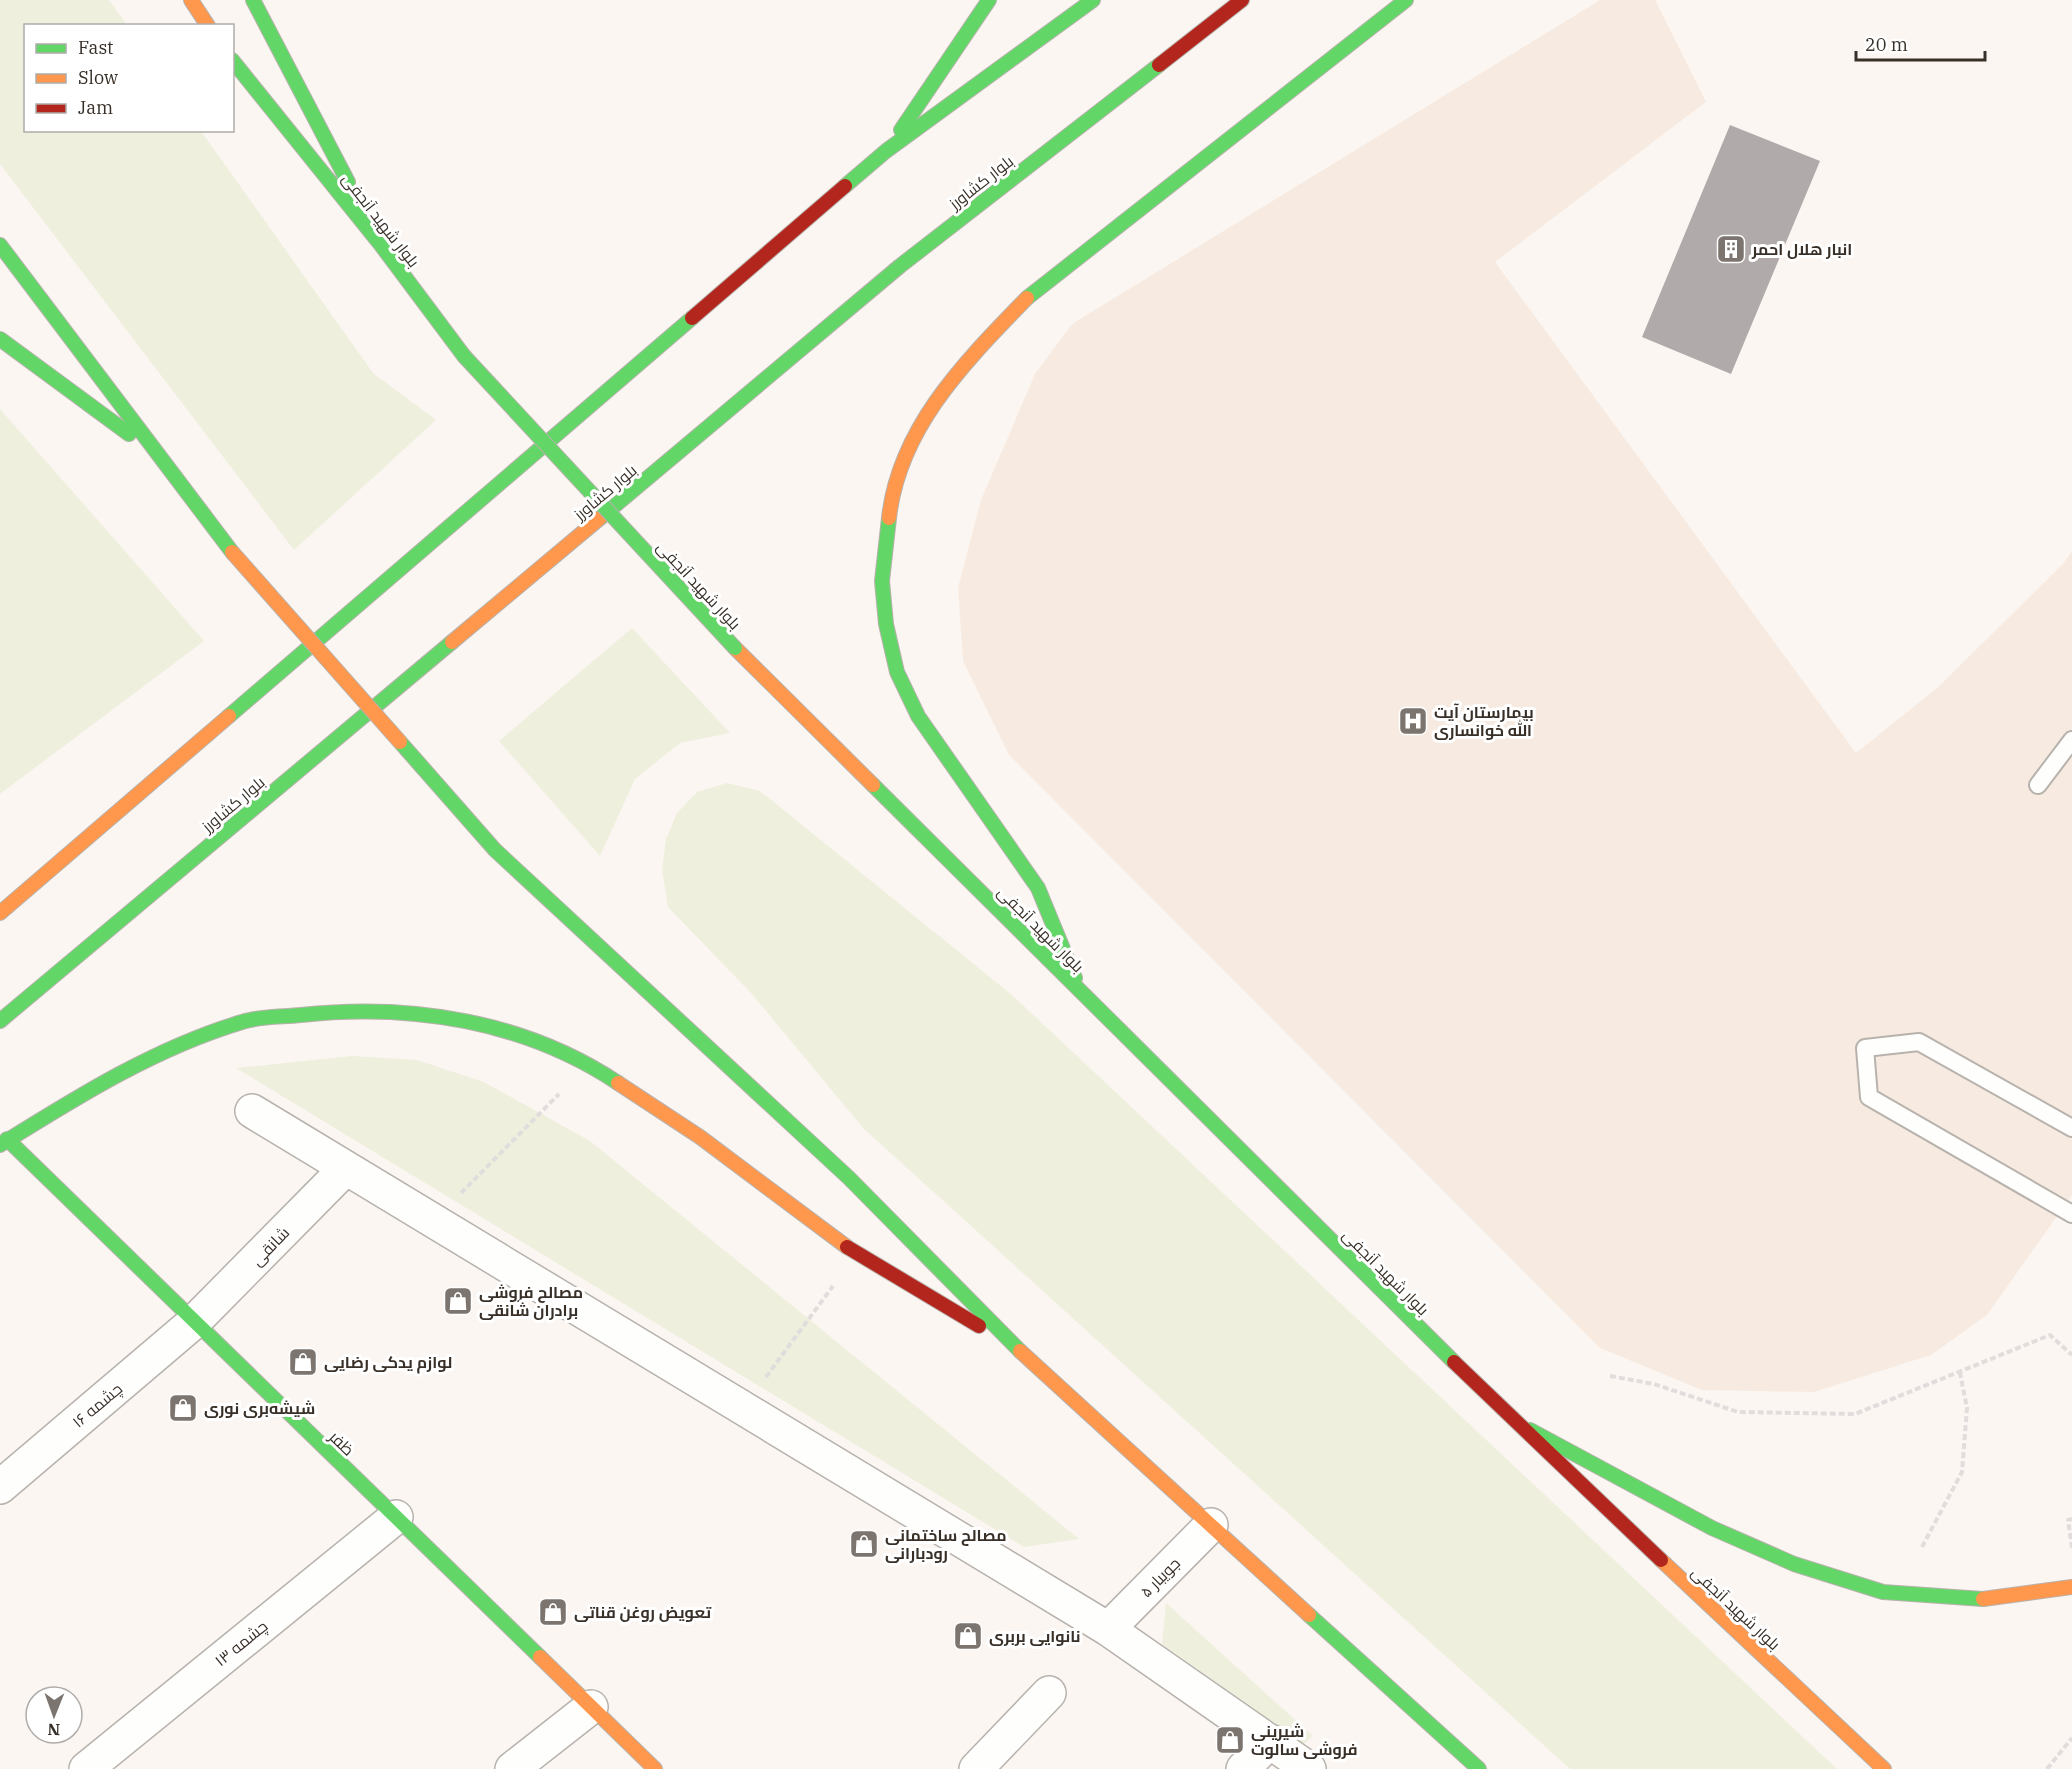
<svg xmlns="http://www.w3.org/2000/svg" width="2072" height="1769" font-family="'IBM Plex Serif',Cairo,serif">
  <style>
    .built { fill: #f7ebe1 }
    .green { fill: #efefdd }
    .building { fill: #b1aaaa }
    .lines { fill: none; stroke-linecap: round; stroke-linejoin: round }
    .lane-casing { stroke: #b8b2ad; stroke-width: 20 }
    .street-casing { stroke: #b8b2ad; stroke-width: 36 }
    .fast-casing { stroke: #b8b2ad; stroke-width: 16 }
    .slow-casing { stroke: #b8b2ad; stroke-width: 16 }
    .jam-casing { stroke: #b8b2ad; stroke-width: 16 }
    .path { stroke: #e0dddc; stroke-width: 4; stroke-dasharray: 6 3; stroke-linecap: butt }
    .lane { stroke: #fefefd; stroke-width: 16 }
    .street { stroke: #fefefd; stroke-width: 33 }
    .fast { stroke: #63d668; stroke-width: 14 }
    .slow { stroke: #ff974d; stroke-width: 14 }
    .jam { stroke: #b3261e; stroke-width: 14 }
    .fast-bridge-casing { stroke: #b8b2ad; stroke-width: 16; stroke-linecap: butt }
    .slow-bridge-casing { stroke: #b8b2ad; stroke-width: 16; stroke-linecap: butt }
    .fast-bridge { stroke: #63d668; stroke-width: 14 }
    .slow-bridge { stroke: #ff974d; stroke-width: 14 }
    .labels { text-anchor: middle; stroke-width: 6; stroke-linejoin: round; paint-order: stroke }
    .street-label { font-size: 16px; fill: #383028; stroke: #fff }
    .poi-label { font-size: 16px; font-weight: bold; fill: #383028; stroke: #fff; text-anchor: start }
  </style>
  <rect width="100%" height="100%" fill="#fbf6f2"/>
  <path class="built" d="M1600,0H1655L1706,102L1495,262L1856,753L1937,688L2063,564L2072,551V1195L1987,1315L1931,1355L1814,1392L1702,1390L1600,1348L1009,755L963,661L958,588L981,500L1035,374L1072,324Z"/>
  <path class="green" d="M0,0H109L127,25L26,26V130L201,131L373,373L436,420L294,550L0,164Z
    M0,409L204,641L0,794Z
    M632,628L730,733L680,743L635,779L600,856L499,741Z
    M727,783L760,791L1012,995L1837,1769H1570L863,1128L752,994L668,907L662,870L666,839L677,813L697,792Z
    M352,1056L417,1060L484,1082L590,1141L1079,1539L1024,1547L236,1068Z
    M1166,1603L1313,1736L1304,1744L1162,1644Z"/>
  <path class="building" d="M1730,125L1820,161L1731,374L1642,337Z"/>
  <g class="lines">
    <g class="lane-casing">
      <path id="lane" d="M2038,785L2072,740
        M2072,1128L1919,1042L1865,1048L1869,1097L2072,1214"/>
    </g>
    <g class="street-casing">
      <path id="street" d="M252,1111L1108,1629L1309,1769
        M0,1487L194,1322L345,1169
        M1108,1629L1211,1525
        M86,1769L396,1517
        M512,1769L591,1707
        M976,1769L1049,1693
        M1243,1769L1270,1741"/>
    </g>
    <g class="fast-casing">
      <path id="fast" d="M253,0L348,182
        M232,60L381,245L464,356
        M901,130L989,0
        M845,186L886,151L1093,0
        M0,245L232,552
        M1027,298L1406,0
        M0,339L129,434
        M600,518L900,266L1159,65
        M889,518L882,581L886,624L897,672L918,716L1038,888L1075,978
        M229,716L692,318
        M873,785L1454,1362
        M495,850L849,1178L1020,1351
        M0,1021L452,642
        M7,1139L540,1657
        M0,1145C77,1097 155,1048 242,1022C260,1016 282,1017 301,1015C411,1003 525,1021 618,1083
        M1530,1430L1712,1528L1794,1564L1883,1592L1983,1599
        M1309,1615L1479,1769"/>
    </g>
    <g class="slow-casing">
      <path id="slow" d="M191,0L208,26
        M889,518C899,427 966,361 1027,298
        M452,642L600,518
        M735,648L873,785
        M0,913L229,716
        M618,1083L700,1137L847,1247
        M1020,1351L1309,1615
        M1661,1560L1884,1769
        M1983,1599L2072,1587
        M540,1657L655,1769"/>
    </g>
    <g class="jam-casing">
      <path id="jam" d="M1159,65L1242,0
        M692,318L845,186
        M847,1247L979,1326
        M1454,1362L1661,1560"/>
    </g>
    <path class="path" d="M461,1193L559,1094
      M1610,1376L1654,1384L1738,1412L1855,1414L2050,1335L2072,1355
      M766,1377L833,1286
      M1922,1547L1962,1472L1967,1408L1960,1373
      M2072,1548L2068,1520L2072,1519
      M2047,1769L2072,1738"/>
    <use href="#lane" class="lane"/>
    <use href="#street" class="street"/>
    <use href="#fast" class="fast"/>
    <use href="#slow" class="slow"/>
    <use href="#jam" class="jam"/>
    <g class="fast-bridge-casing">
      <path id="fast-bridge" d="M464,356L735,648
        M400,742L495,850"/>
    </g>
    <g class="slow-bridge-casing">
      <path id="slow-bridge" d="M232,552L400,742"/>
    </g>
    <use href="#fast-bridge" class="fast-bridge"/>
    <use href="#slow-bridge" class="slow-bridge"/>
  </g>
  <defs>
    <g id="building-square" transform="scale(1.5)"><rect x="-9" y="-9" width="18" height="18" rx="4" fill="#7c756f" stroke="#fff"/><path d="M-4-6H4V6H1V3H-1V6H-4ZM-2.5-4.3h1.7v1.8h-1.7ZM.8-4.3h1.7v1.8H.8ZM-2.5-1h1.7V.8h-1.7ZM.8-1h1.7V.8H.8Z" fill="#fff"/></g>
    <g id="hospital-square" transform="scale(1.5)"><rect x="-9" y="-9" width="18" height="18" rx="4" fill="#7c756f" stroke="#fff"/><path d="M-5-5h3v3.5h4V-5h3V5h-3V1.5h-4V5h-3Z" fill="#fff"/></g>
    <g id="shop-square" transform="scale(1.5)"><rect x="-9" y="-9" width="18" height="18" rx="4" fill="#7c756f" stroke="#fff"/><path d="M-5-2.5h2.3a2.7 3.5 0 0 1 5.4 0H5L5.5 6h-11ZM-1.5-2.5h3a1.5 2.3 0 0 0-3 0Z" fill="#fff"/></g>
  </defs>
  <g fill-rule="evenodd">
    <use href="#building-square" x="1731" y="249"/>
    <use href="#hospital-square" x="1413" y="721"/>
    <use href="#shop-square" x="458" y="1301"/>
    <use href="#shop-square" x="303" y="1362"/>
    <use href="#shop-square" x="183" y="1408"/>
    <use href="#shop-square" x="864" y="1544"/>
    <use href="#shop-square" x="553" y="1612"/>
    <use href="#shop-square" x="968" y="1636"/>
    <use href="#shop-square" x="1230" y="1740"/>
  </g>
  <g class="labels">
    <g class="street-label">
      <text transform="translate(981 182) rotate(-38)" y="6">بلوار کشاورز</text>
      <text transform="translate(381 220) rotate(52)" y="6">بلوار شهید آنجفی</text>
      <text transform="translate(605 492) rotate(-40)" y="6">بلوار کشاورز</text>
      <text transform="translate(699 585) rotate(47)" y="6">بلوار شهید آنجفی</text>
      <text transform="translate(233 804) rotate(-40)" y="6">بلوار کشاورز</text>
      <text transform="translate(1041 929) rotate(45)" y="6">بلوار شهید آنجفی</text>
      <text transform="translate(270 1246) rotate(-46)" y="6">شانقی</text>
      <text transform="translate(1386 1272) rotate(45)" y="6">بلوار شهید آنجفی</text>
      <text transform="translate(97 1405) rotate(-40)" y="6">چشمه ۱۶</text>
      <text transform="translate(342 1443) rotate(44)" y="6">ظفر</text>
      <text transform="translate(1160 1577) rotate(-45)" y="6">جویبار ۵</text>
      <text transform="translate(1736 1608) rotate(43)" y="6">بلوار شهید آنجفی</text>
      <text transform="translate(241 1643) rotate(-39)" y="6">چشمه ۱۳</text>
    </g>
    <g class="poi-label">
      <text x="1752" y="255">انبار هلال احمر</text>
      <text x="1434" y="718">بیمارستان آیت<tspan x="1434" dy="18">الله خوانساری</tspan></text>
      <text x="479" y="1298">مصالح فروشی<tspan x="479" dy="18">برادران شانقی</tspan></text>
      <text x="324" y="1368">لوازم یدکی رضایی</text>
      <text x="204" y="1414">شیشه‌بری نوری</text>
      <text x="885" y="1541">مصالح ساختمانی<tspan x="885" dy="18">رودبارانی</tspan></text>
      <text x="574" y="1618">تعویض روغن قناتی</text>
      <text x="989" y="1642">نانوایی بربری</text>
      <text x="1251" y="1737">شیرینی<tspan x="1251" dy="18">فروشی سالوت</tspan></text>
    </g>
  </g>
  <rect x="24" y="24" width="210" height="108" fill="#ffffff" stroke="#afaca9" stroke-width="1.5"/>
  <rect x="36" y="44" width="30" height="9" fill="#63d668" stroke="#afaca9" stroke-width="1.5"/>
  <text x="78" y="54" font-size="18" fill="#383028">Fast</text>
  <rect x="36" y="74" width="30" height="9" fill="#ff974d" stroke="#afaca9" stroke-width="1.5"/>
  <text x="78" y="84" font-size="18" fill="#383028">Slow</text>
  <rect x="36" y="104" width="30" height="9" fill="#b3261e" stroke="#afaca9" stroke-width="1.5"/>
  <text x="78" y="114" font-size="18" fill="#383028">Jam</text>
  <g transform="translate(54 1715) rotate(181)"><circle r="28" fill="#ffffff" stroke="#afaca9" stroke-width="1.5"/>
  <path d="M0-4.5L10 22L0 15L-10 22Z" fill="#7c756f"/>
  <text y="-9" font-size="16" font-weight="bold" text-anchor="middle" fill="#383028">N</text>
  </g>
  <path d="M1856 51v9h129v-9" fill="none" stroke="#383028" stroke-width="3"/>
  <text x="1865" y="51" font-size="18" fill="#383028" stroke="#ffffff" stroke-width="4.5" paint-order="stroke">20 m</text>
</svg>
